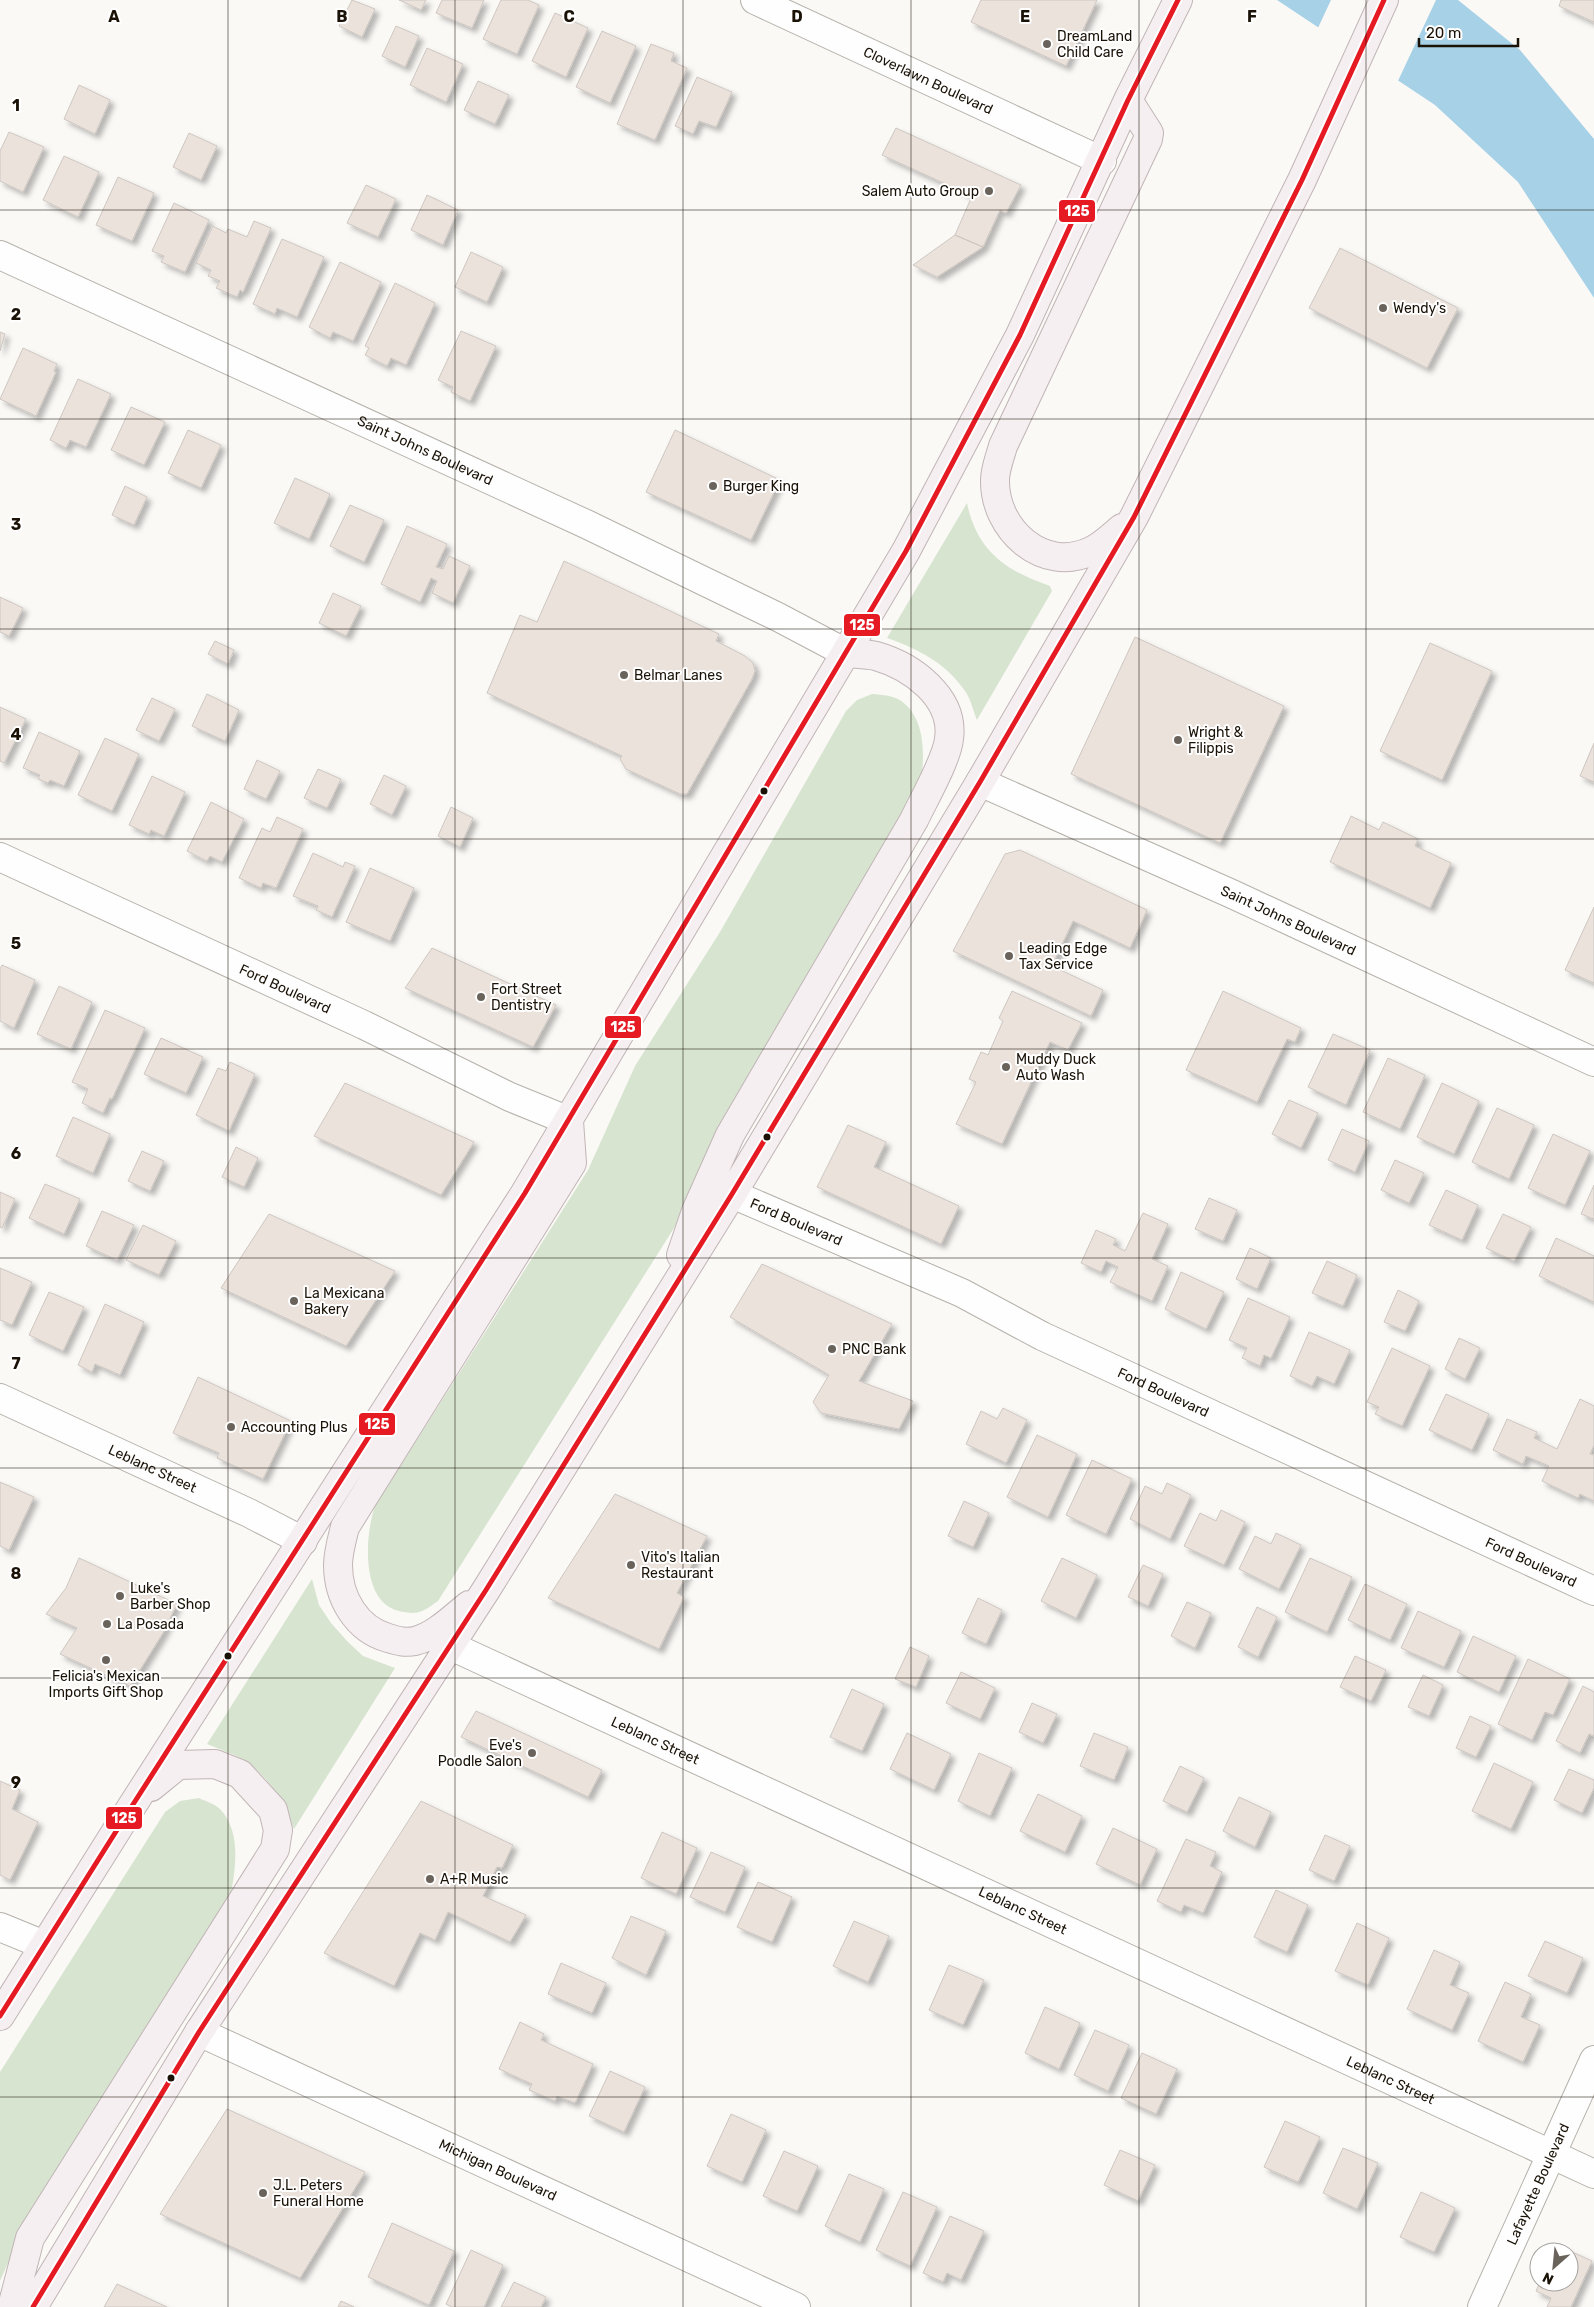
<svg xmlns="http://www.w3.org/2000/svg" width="1594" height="2307" font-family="Rubik,sans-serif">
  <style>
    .green { fill: #d7e5d0 }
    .water { fill: #a6d1e6 }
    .pier { fill: #fbf9f6 }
    .building { fill: #ebe2db; stroke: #cdc6c1; filter: url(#shadow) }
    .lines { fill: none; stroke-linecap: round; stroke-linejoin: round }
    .minor-casing { stroke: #b6b1aa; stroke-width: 30 }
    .major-casing { stroke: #c1b5b6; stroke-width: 30 }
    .minor { stroke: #fefefe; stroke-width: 28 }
    .major { stroke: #f5eff1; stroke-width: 28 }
    .bus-1-casing { stroke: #fff; stroke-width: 9 }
    .bus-1 { stroke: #e51a23; stroke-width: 5 }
    .grid { fill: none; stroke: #1a1207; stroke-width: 1; stroke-opacity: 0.55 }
    .poi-dot { fill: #69635b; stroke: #fff; stroke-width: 2 }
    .bus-dot { fill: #1a1207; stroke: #fff; stroke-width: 2 }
    .labels { text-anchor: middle; stroke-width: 4; stroke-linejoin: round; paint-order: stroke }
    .poi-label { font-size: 14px; fill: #1a1207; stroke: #fff; text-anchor: start }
    .street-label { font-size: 14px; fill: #1a1207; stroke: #fff }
    .grid-label { font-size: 16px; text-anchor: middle; font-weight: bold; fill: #1a1207; stroke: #fff; stroke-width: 4; stroke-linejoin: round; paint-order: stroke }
    .line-badge { stroke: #fff; stroke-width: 2 }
    .badge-label { font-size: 14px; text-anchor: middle; font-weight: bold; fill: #fff }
  </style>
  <defs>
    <filter id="shadow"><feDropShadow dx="4.5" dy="4.5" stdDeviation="2.5" flood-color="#0004"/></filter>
  </defs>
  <rect width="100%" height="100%" fill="#fbf9f6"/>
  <path class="green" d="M967,503C977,551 1006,571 1050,586L1052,591L977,720C973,711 971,699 965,691C946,663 918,649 887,638Z
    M872,694C883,695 896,695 905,704C927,723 925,764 919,790L720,1125L676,1225L438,1601C433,1604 428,1609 422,1611C415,1614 406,1613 399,1611C360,1602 365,1534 375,1506L588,1170L635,1066L720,932L846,711L857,700Z
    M312,1579L319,1605L331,1623L348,1642L363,1656L395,1668L294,1829C284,1802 268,1775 242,1759C232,1753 218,1749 207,1744Z
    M199,1798C205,1801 215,1804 220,1809C241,1831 236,1866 231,1893L20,2236L0,2281V2072L165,1812L180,1801Z"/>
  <path class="water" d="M1277,0H1458L1520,50L1594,139V298L1518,182L1435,105Z"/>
  <path class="pier" d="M1331,0H1436L1397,83L1317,30Z"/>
  <path class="building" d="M352,0L375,9L362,37L339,26Z
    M399,0H426L421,10Z
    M442,0H484L472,28L436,13Z
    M501,0H528L539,5L517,54L483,39Z
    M981,0H1097L1066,66L971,22Z
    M1561,0H1594V22L1559,6Z
    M555,13L588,28L566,77L532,61Z
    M396,26L419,36L405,67L382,56Z
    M602,31L636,46L610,103L576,87Z
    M651,44L674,53L671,61L687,68L655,140L617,124Z
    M427,48L463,64L446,102L410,85Z
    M697,77L732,92L716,127L699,121L693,134L675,126Z
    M478,81L509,95L495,124L464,110Z
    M79,85L110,100L95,134L64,119Z
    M896,128L1021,185L1006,213L1000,210L983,247L955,235L972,196L882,155Z
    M9,132L44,147L23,192L0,181V151Z
    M189,133L217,146L201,180L173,167Z
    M64,156L99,172L78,217L43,200Z
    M118,177L154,193L132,241L96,225Z
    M366,185L396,199L378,237L347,223Z
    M427,195L458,210L443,245L411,230Z
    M174,203L209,220L185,272L161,262L164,256L152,251Z
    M254,221L271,228L243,292L240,290L237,297L216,288L220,281L208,276L211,270L196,263L213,226L226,233L228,229L247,237Z
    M955,235L983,247L937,277L913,265Z
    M282,239L324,257L297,317L277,308L275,314L253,304Z
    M1340,248L1458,308L1427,368L1309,308Z
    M471,252L503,267L487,302L455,287Z
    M340,262L381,282L353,341L333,332L330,338L309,327Z
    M395,283L435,303L406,365L391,358L387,366L365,355L369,348L365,346Z
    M461,331L496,346L470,401L451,392L453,387L438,380Z
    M0,332L5,334L0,351Z
    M23,348L57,364L54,371L56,372L36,416L0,399Z
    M78,379L111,394L86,447L70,440L66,448L50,440Z
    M131,407L165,422L144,465L111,450Z
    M188,430L221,445L201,488L168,473Z
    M675,430L780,480L751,540L646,492Z
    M295,478L330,494L309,539L274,523Z
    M125,486L147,497L134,525L112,515Z
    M350,505L384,520L364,562L330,546Z
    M407,526L447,544L436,567L443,569L449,556L470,566L453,603L432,593L437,581L431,578L420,602L381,584Z
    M564,561L719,634L716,641L745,656L753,663L755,671L752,679L687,794H680L626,769L620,759L622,756L487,693L520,615L537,622Z
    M333,593L361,606L346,636L319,623Z
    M0,597L23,608L9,636L0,632Z
    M1135,637L1284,706L1220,843L1071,774Z
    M215,641L234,650L228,664L208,654Z
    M1430,643L1492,671L1442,780L1380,751Z
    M207,694L239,710L225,741L192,726Z
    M152,698L175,709L159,741L136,730Z
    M0,707L26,719L4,763L0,761Z
    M39,732L80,751L64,786L50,780L48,783L38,779L40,775L23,768Z
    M105,738L139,754L112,811L78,795Z
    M1594,743V782L1580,776Z
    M257,760L280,771L266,799L244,789Z
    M318,769L341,779L327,808L304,798Z
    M384,775L406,786L392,815L370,804Z
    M152,776L185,792L164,836L151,830L149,834L129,825Z
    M211,802L244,819L222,862L210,856L207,861L187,851Z
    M451,807L473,818L460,847L438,836Z
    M1351,816L1379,830L1383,822L1418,839L1415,846L1451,863L1430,908L1330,862Z
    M277,817L303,829L276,888L263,883L261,888L239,878L262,828L270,832Z
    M1020,850L1147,910L1130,948L1073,921L1052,966L1103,990L1091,1016L953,951L1005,854Z
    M313,853L343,867L345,862L355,866L332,917L316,910L318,906L293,896Z
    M370,868L414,888L390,941L346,922Z
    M1594,907V983L1565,970Z
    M432,948L556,1005L533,1047L405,988Z
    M2,965L35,980L14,1028L0,1021V969Z
    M59,986L92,1002L71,1049L37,1034Z
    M1012,991L1082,1023L1068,1050L1050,1042L1002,1144L956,1124L976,1082L969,1079L981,1052L988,1055L1003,1021L999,1018Z
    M1223,991L1301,1028L1295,1042L1287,1039L1257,1102L1186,1070Z
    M105,1010L145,1028L112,1099L110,1098L103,1113L82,1103L88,1089L72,1082Z
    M1333,1034L1370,1050L1346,1105L1308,1087Z
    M161,1038L203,1057L186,1093L144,1074Z
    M1388,1058L1425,1075L1400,1129L1363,1112Z
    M230,1062L255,1074L229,1131L196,1115L218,1068L226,1071Z
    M345,1083L474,1142L441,1195L314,1136Z
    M1442,1083L1479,1101L1454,1154L1417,1137Z
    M1289,1100L1318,1113L1301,1148L1272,1134Z
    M1497,1108L1534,1125L1509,1179L1472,1162Z
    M73,1117L110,1134L93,1173L56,1156Z
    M848,1125L886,1142L874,1167L959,1206L941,1244L817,1187Z
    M1342,1129L1369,1141L1355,1172L1328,1160Z
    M1553,1134L1590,1151L1565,1205L1528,1188Z
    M236,1147L258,1158L244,1187L222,1177Z
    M142,1151L164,1161L150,1191L128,1181Z
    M1395,1160L1424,1173L1409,1203L1381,1190Z
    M45,1184L80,1199L64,1234L29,1218Z
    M1594,1185V1219L1581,1214Z
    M1446,1190L1478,1205L1462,1240L1429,1225Z
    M0,1192L15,1199L2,1228L0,1227Z
    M1209,1198L1237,1210L1223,1241L1195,1229Z
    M102,1211L134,1225L117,1260L86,1246Z
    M1143,1213L1168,1224L1152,1259L1168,1266L1152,1301L1110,1282L1118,1267L1106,1261L1101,1272L1081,1263L1096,1230L1116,1239L1113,1245L1125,1251Z
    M269,1214L395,1271L346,1346L221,1288Z
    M1503,1214L1531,1227L1514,1261L1486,1248Z
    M143,1225L176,1241L159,1275L126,1260Z
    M1556,1238L1594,1256V1302L1539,1276Z
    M1250,1248L1271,1258L1257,1289L1236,1279Z
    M1327,1261L1357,1275L1343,1306L1312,1293Z
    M762,1264L892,1324L859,1381L913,1401L899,1429L821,1413L813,1402L829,1375L730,1317Z
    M0,1268L32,1282L12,1325L0,1320Z
    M1181,1272L1224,1292L1206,1329L1165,1309Z
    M1398,1290L1419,1301L1405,1331L1384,1322Z
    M49,1292L84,1307L63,1351L29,1335Z
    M1248,1298L1290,1317L1271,1358L1264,1355L1260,1366L1242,1358L1247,1348L1229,1340Z
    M105,1304L144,1322L120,1375L95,1364L92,1372L78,1365Z
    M1309,1332L1350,1350L1334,1384L1317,1376L1312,1386L1290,1376Z
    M1459,1338L1480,1348L1465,1379L1445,1369Z
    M1392,1348L1430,1366L1402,1426L1375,1414L1379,1407L1367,1402Z
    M198,1377L291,1421L263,1479L217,1458L219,1453L173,1433Z
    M1446,1394L1489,1414L1472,1450L1429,1430Z
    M1580,1399L1594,1406V1445L1590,1454L1594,1455V1501L1580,1494L1578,1498L1542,1481L1549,1466L1526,1456L1523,1464L1493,1450L1507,1419L1537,1432L1534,1438L1557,1449Z
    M1003,1408L1027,1420L1006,1463L966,1444L981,1411L997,1419Z
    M1037,1435L1077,1454L1048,1517L1007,1497Z
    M1092,1460L1132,1479L1106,1534L1066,1515Z
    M0,1482L34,1497L9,1550L0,1546Z
    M1167,1483L1191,1495L1170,1539L1130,1519L1145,1486L1162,1494Z
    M615,1494L707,1536L677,1593L684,1597L659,1649L548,1598Z
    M964,1501L989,1513L973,1547L948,1536Z
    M1221,1510L1245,1522L1224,1565L1184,1546L1200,1513L1216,1521Z
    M1276,1533L1301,1545L1279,1589L1239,1569L1255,1536L1271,1544Z
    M79,1558L177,1604L163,1633L130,1686L60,1654L77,1628L46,1614L66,1588Z
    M1062,1558L1097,1575L1076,1618L1041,1601Z
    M1310,1558L1352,1577L1327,1632L1285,1612Z
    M1143,1565L1163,1574L1148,1606L1128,1597Z
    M1365,1584L1407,1604L1390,1640L1348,1620Z
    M978,1598L1002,1610L986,1644L962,1633Z
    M1187,1602L1211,1613L1195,1648L1171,1636Z
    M1257,1607L1277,1617L1258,1657L1238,1647Z
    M1418,1611L1461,1631L1444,1667L1401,1648Z
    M1473,1636L1516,1656L1499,1692L1457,1672Z
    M910,1647L929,1656L916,1687L895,1679Z
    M1355,1656L1386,1670L1371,1701L1340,1687Z
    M1528,1659L1570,1679L1553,1715L1545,1712L1532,1740L1498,1724Z
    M961,1672L995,1688L980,1719L946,1703Z
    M1423,1675L1443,1685L1429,1716L1408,1707Z
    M1583,1686L1594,1692V1736L1589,1734L1580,1753L1556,1741Z
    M852,1689L884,1704L862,1751L830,1737Z
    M1032,1703L1057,1714L1043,1743L1019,1732Z
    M476,1711L602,1770L588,1797L461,1737Z
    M1470,1716L1491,1726L1476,1757L1456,1748Z
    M907,1733L951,1754L934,1790L890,1769Z
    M1094,1733L1128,1747L1114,1780L1080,1766Z
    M979,1753L1012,1768L990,1816L958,1801Z
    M1494,1763L1533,1782L1511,1829L1472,1811Z
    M1180,1766L1204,1778L1187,1812L1163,1801Z
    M1569,1769L1594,1780V1788L1582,1813L1554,1800Z
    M0,1781L20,1790L12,1809L38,1822L10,1880L0,1875Z
    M1038,1794L1082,1816L1065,1852L1020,1831Z
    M1239,1797L1271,1812L1255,1847L1223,1831Z
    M421,1801L513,1845L502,1868L497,1867L483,1896L526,1915L510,1942L448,1912L435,1940L420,1933L394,1986L324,1953Z
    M1113,1828L1157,1849L1140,1885L1096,1864Z
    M662,1832L697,1848L676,1894L641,1878Z
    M1325,1835L1350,1846L1334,1881L1309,1870Z
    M1186,1839L1216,1852L1210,1866L1222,1872L1203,1913L1184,1905L1181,1912L1157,1901Z
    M711,1852L745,1867L725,1912L690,1897Z
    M758,1882L792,1897L772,1942L737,1927Z
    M1276,1890L1308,1905L1287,1952L1254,1937Z
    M631,1916L666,1931L646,1975L612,1958Z
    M854,1921L889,1936L868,1982L833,1966Z
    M1357,1923L1389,1938L1368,1985L1335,1971Z
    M1545,1941L1583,1958L1567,1993L1528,1976Z
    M1434,1950L1460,1962L1450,1985L1469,1993L1452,2030L1407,2009Z
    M561,1963L606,1983L592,2013L548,1994Z
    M949,1965L984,1980L963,2025L929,2010Z
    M1505,1982L1531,1994L1521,2017L1540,2025L1523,2062L1478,2041Z
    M1045,2007L1080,2023L1059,2069L1025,2053Z
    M520,2022L544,2034L541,2040L593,2064L575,2103L557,2096L555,2101L529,2090L532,2084L499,2069Z
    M1095,2030L1129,2045L1108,2091L1074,2075Z
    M1142,2053L1177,2069L1156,2114L1121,2098Z
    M610,2071L645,2087L624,2132L589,2116Z
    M227,2109L365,2172L300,2278L160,2214Z
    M731,2114L766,2130L742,2182L707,2166Z
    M1285,2121L1320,2137L1298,2182L1264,2167Z
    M1343,2148L1378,2163L1357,2209L1323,2193Z
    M1120,2150L1155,2165L1138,2201L1104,2185Z
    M784,2151L818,2166L797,2211L763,2196Z
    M849,2174L884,2189L860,2242L825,2226Z
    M903,2192L937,2207L910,2266L876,2250Z
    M1421,2192L1455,2208L1434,2252L1400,2237Z
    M950,2216L984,2231L961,2280L947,2273L943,2282L923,2273Z
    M392,2223L454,2251L429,2305L368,2277Z
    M1557,2245L1592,2261L1571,2307H1547L1551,2298L1536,2291L1540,2282H1569V2252H1554Z
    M471,2250L503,2265L484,2307H452L446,2304Z
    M514,2282L546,2297L541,2307H501Z
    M117,2284L167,2307H104Z
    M341,2301L354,2307H338Z"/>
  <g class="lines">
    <g class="minor-casing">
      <g id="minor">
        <path id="s1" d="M755,0L1102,161"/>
        <path id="s2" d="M0,255L586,524L778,617L846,653"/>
        <path id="s3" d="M980,782L1232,894L1594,1062"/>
        <path id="s4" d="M0,857L364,1025L510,1097L569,1121"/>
        <path id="s5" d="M732,1194L962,1293L1042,1336L1594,1591"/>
        <path id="s6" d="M0,1398L249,1513L303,1541"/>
        <path id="s7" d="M451,1646L1594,2174"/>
        <path d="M0,1927L44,1945"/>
        <path id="s8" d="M199,2032L796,2307"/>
        <path id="s9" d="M1482,2307L1594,2060"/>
      </g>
    </g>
    <g class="major-casing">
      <path id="major" d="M1122,528C1112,536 1103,546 1091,551C1043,574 994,529 995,480C995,469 1000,457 1003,446L1148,139L1149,133L1128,100
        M681,1255L696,1211L730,1135L914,820C923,801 947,759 949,739C955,697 911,666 876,656C867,654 856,654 846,653
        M469,1605C453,1618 435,1636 415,1641C405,1643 398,1641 388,1638C356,1629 338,1597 338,1565C338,1553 342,1539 345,1527L572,1163L569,1121
        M0,2016L132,1806L525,1193L906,551L1020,335L1128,100L1178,0
        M12,2307L30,2238L275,1849L278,1830L273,1810L240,1774L215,1764L178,1765L151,1787
        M33,2307L199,2032L486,1590L732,1194L980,782L1134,517L1302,180L1384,0"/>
    </g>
    <use href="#minor" class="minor"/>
    <use href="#major" class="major"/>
    <g class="bus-1-casing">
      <path id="bus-1" d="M0,2016L132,1806L525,1193L906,551L1020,335L1128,100L1178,0
        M33,2307L199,2032L486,1590L732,1194L980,782L1134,517L1302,180L1384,0"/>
    </g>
    <use href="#bus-1" class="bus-1"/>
  </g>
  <path class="grid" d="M228,0V2307M455,0V2307M683,0V2307M911,0V2307M1139,0V2307M1366,0V2307M0,210H1594M0,419H1594M0,629H1594M0,839H1594M0,1049H1594M0,1258H1594M0,1468H1594M0,1678H1594M0,1888H1594M0,2097H1594"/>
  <g class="poi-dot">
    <circle cx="1047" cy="44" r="5"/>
    <circle cx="989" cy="191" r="5"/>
    <circle cx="1383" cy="308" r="5"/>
    <circle cx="713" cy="486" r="5"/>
    <circle cx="624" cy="675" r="5"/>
    <circle cx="1178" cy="740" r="5"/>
    <circle cx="1009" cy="956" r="5"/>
    <circle cx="481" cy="997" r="5"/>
    <circle cx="1006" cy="1067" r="5"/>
    <circle cx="294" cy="1301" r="5"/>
    <circle cx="832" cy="1349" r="5"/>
    <circle cx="231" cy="1427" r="5"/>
    <circle cx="631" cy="1565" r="5"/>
    <circle cx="120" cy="1596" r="5"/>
    <circle cx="107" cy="1624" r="5"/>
    <circle cx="106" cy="1660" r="5"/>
    <circle cx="532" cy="1753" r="5"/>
    <circle cx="430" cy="1879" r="5"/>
    <circle cx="263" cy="2193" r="5"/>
  </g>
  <g class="bus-dot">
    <circle cx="764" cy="791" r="4.5"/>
    <circle cx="767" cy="1137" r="4.5"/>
    <circle cx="228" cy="1656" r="4.5"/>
    <circle cx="171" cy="2078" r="4.5"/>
  </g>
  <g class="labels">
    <g class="poi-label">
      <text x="1057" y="41">DreamLand<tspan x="1057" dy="16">Child Care</tspan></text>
      <text x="979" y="196" text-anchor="end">Salem Auto Group</text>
      <text x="1393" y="313">Wendy's</text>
      <text x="723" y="491">Burger King</text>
      <text x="634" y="680">Belmar Lanes</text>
      <text x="1188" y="737">Wright &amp;<tspan x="1188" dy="16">Filippis</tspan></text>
      <text x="1019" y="953">Leading Edge<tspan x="1019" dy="16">Tax Service</tspan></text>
      <text x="491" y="994">Fort Street<tspan x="491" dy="16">Dentistry</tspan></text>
      <text x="1016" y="1064">Muddy Duck<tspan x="1016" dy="16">Auto Wash</tspan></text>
      <text x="304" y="1298">La Mexicana<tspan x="304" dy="16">Bakery</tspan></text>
      <text x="842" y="1354">PNC Bank</text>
      <text x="241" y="1432">Accounting Plus</text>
      <text x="641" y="1562">Vito's Italian<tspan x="641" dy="16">Restaurant</tspan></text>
      <text x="130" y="1593">Luke's<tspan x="130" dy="16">Barber Shop</tspan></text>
      <text x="117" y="1629">La Posada</text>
      <text x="106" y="1681" text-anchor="middle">Felicia's Mexican<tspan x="106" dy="16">Imports Gift Shop</tspan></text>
      <text x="522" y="1750" text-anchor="end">Eve's<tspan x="522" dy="16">Poodle Salon</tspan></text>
      <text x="440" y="1884">A+R Music</text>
      <text x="273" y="2190">J.L. Peters<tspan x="273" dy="16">Funeral Home</tspan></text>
    </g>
    <g class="street-label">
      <text dy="5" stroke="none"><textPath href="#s1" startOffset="191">Cloverlawn Boulevard</textPath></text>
      <text dy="5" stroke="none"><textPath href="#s2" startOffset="468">Saint Johns Boulevard</textPath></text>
      <text dy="5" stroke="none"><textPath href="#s3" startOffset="338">Saint Johns Boulevard</textPath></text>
      <text dy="5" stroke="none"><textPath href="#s4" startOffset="314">Ford Boulevard</textPath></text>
      <text dy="5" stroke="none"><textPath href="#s5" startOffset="70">Ford Boulevard</textPath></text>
      <text dy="5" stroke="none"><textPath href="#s5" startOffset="475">Ford Boulevard</textPath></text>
      <text dy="5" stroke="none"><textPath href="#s6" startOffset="168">Leblanc Street</textPath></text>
      <text dy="5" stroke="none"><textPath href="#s5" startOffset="880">Ford Boulevard</textPath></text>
      <text dy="5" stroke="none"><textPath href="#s7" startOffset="225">Leblanc Street</textPath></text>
      <text dy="5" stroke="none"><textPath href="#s7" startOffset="630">Leblanc Street</textPath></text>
      <text dy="5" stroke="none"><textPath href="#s7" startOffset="1035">Leblanc Street</textPath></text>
      <text dy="5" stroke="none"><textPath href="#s8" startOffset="329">Michigan Boulevard</textPath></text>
      <text dy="5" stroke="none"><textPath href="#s9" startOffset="135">Lafayette Boulevard</textPath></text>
    </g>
  </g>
  <g class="grid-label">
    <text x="114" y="22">A</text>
    <text x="342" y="22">B</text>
    <text x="569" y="22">C</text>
    <text x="797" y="22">D</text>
    <text x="1025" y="22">E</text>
    <text x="1252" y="22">F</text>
    <text x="16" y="111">1</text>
    <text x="16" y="320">2</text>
    <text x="16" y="530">3</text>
    <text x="16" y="740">4</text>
    <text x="16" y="949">5</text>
    <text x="16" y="1159">6</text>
    <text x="16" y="1369">7</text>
    <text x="16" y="1579">8</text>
    <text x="16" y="1788">9</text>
  </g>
  <g class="line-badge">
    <rect x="1058" y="199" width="38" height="24" rx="5" fill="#e51a23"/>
    <rect x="843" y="613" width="38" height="24" rx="5" fill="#e51a23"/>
    <rect x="604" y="1015" width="38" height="24" rx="5" fill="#e51a23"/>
    <rect x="358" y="1412" width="38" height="24" rx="5" fill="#e51a23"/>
    <rect x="105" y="1806" width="38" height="24" rx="5" fill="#e51a23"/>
  </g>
  <g class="badge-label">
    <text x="1077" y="216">125</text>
    <text x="862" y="630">125</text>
    <text x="623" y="1032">125</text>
    <text x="377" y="1429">125</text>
    <text x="124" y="1823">125</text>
  </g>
  <g transform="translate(1554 2267) rotate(207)"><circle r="24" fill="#ffffff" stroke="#a3a09c"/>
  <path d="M0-4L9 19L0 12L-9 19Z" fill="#69635b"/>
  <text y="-8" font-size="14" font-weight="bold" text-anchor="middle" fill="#1a1207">N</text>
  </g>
  <path d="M1419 38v8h99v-8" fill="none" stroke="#1a1207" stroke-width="2.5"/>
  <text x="1426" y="38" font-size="15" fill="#1a1207" stroke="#ffffff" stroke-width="4" paint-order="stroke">20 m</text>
</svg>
